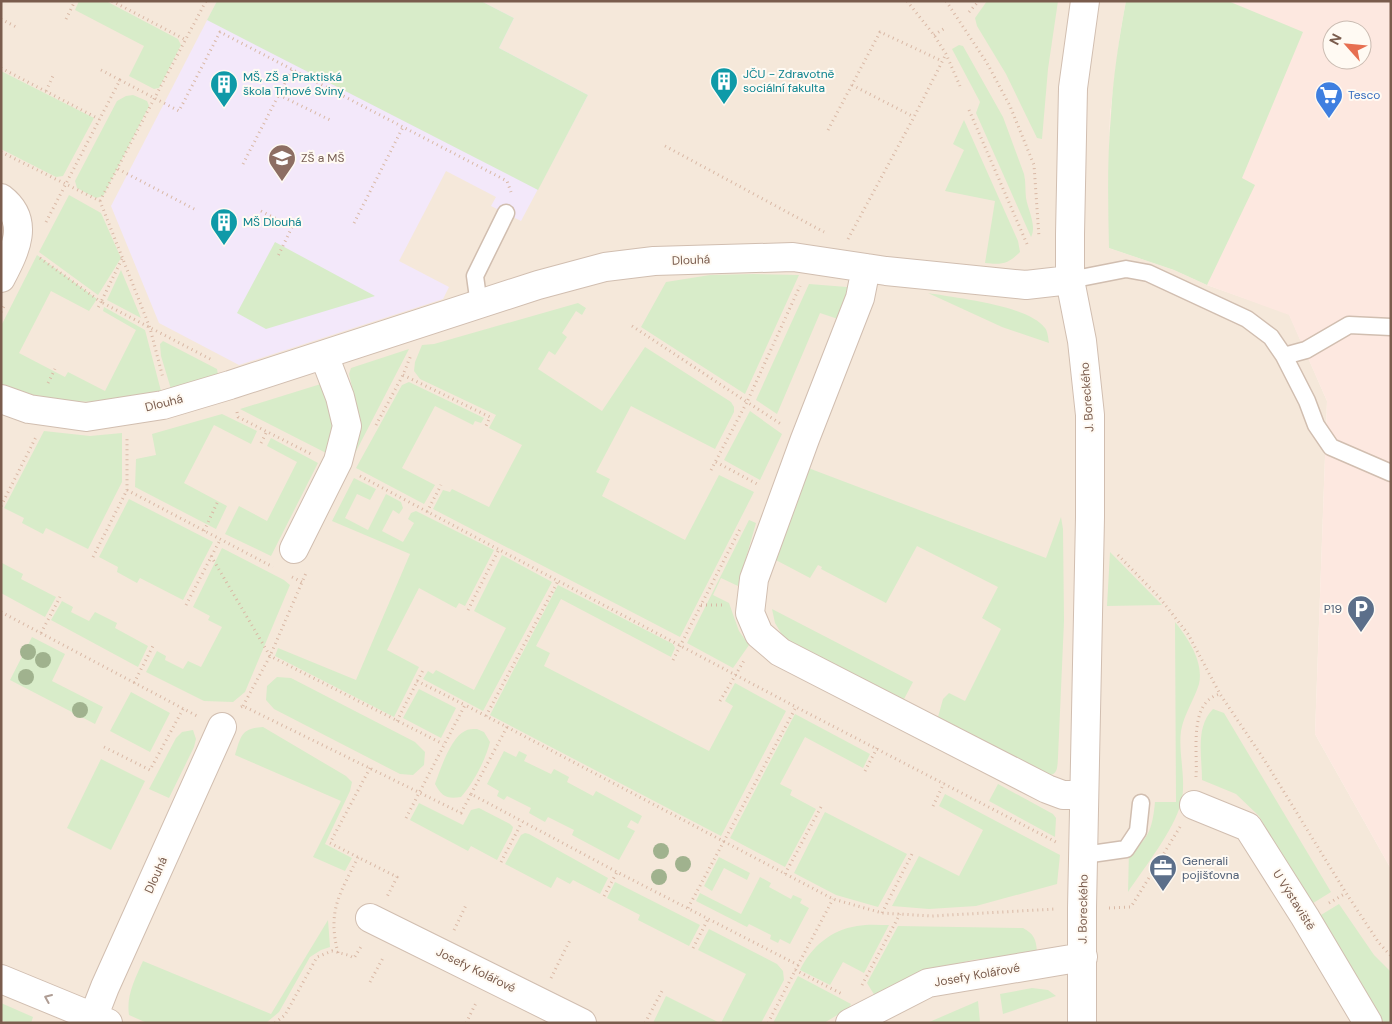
<svg xmlns="http://www.w3.org/2000/svg" width="1392" height="1024" font-family="'DM Sans',sans-serif">
  <style>
    .residential { fill: #f5e8da }
    .commercial { fill: #fde8e0; fill-rule: evenodd }
    .education { fill: #f3e8fa }
    .green { fill: #d8ecc9 }
    .lines { fill: none; stroke-linecap: round; stroke-linejoin: round }
    .service-casing { stroke: #d1beb0; stroke-width: 19 }
    .minor-casing { stroke: #d1beb0; stroke-width: 30 }
    .path { stroke: #d9b8a5; stroke-width: 3; stroke-dasharray: 1 4; stroke-linecap: butt }
    .service { stroke: #fff; stroke-width: 16 }
    .minor { stroke: #fff; stroke-width: 28 }
    .tree { fill: #a0b28e }
    .oneway { stroke: #af9d94 }
    .labels { text-anchor: middle; stroke-width: 4; stroke-linejoin: round; paint-order: stroke }
    .culture-label { font-size: 12px; fill: #0d838f; stroke: #fffaf3; text-anchor: start }
    .shop-label { font-size: 12px; fill: #366cbe; stroke: #fffaf3; text-anchor: start }
    .education-label { font-size: 12px; fill: #785e54; stroke: #fffaf3; text-anchor: start }
    .street-label { font-size: 12px; fill: #7a5c4d; stroke: #fffaf3 }
    .service-label { font-size: 12px; fill: #4e5e75; stroke: #fffaf3; text-anchor: end }
  </style>
  <rect width="100%" height="100%" fill="#fdf6ec"/>
  <path class="residential" d="M1,1H1126L1120,35L1110,115L1109,157V248L1174,270L1207,285L1289,314L1327,401L1315,734L1391,869V1023H1Z"/>
  <path class="commercial" d="M1126,1H1391V869L1315,734L1327,401L1289,315L1207,285L1174,270L1109,248V157L1110,115L1120,35ZM1332,30H1362V60H1332Z"/>
  <path class="education" d="M217,1H481L514,18L499,48L588,95L521,221L491,206L496,197L446,171L399,261L449,287L443,299L239,365L159,323L111,206Z"/>
  <path class="green" d="M79,1H106L178,39L181,45L159,88L154,89L129,76L144,46L75,10Z
    M217,1H481L514,18L499,48L588,95L538,190L207,20Z
    M987,1H1058L1048,69L1042,139L1037,138L1006,74L977,26L975,18Z
    M1126,1H1228L1303,32L1242,178L1255,185L1207,285L1174,270L1109,248C1108,204 1107,159 1111,115C1113,77 1119,39 1126,1Z
    M959,45L963,46L1003,117L1024,174C1026,182 1025,190 1026,198C1028,210 1037,226 1031,237L976,113L980,102L952,49Z
    M1,71L94,118L63,176L56,177L1,149Z
    M133,95L147,101L149,106L103,196L96,198L77,188L75,181L117,101L126,96Z
    M964,120L1018,241L1020,252C1008,264 1002,265 985,263L995,201L945,191L964,150L953,144Z
    M69,195L101,213L121,258L98,295L39,252Z
    M275,242L375,296L266,329L237,313Z
    M37,255L97,299L89,311L51,291L19,353L65,377L68,372L105,391L136,330L103,311L104,307L145,330L161,391C102,408 59,404 1,386V326Z
    M121,270L141,318L107,300Z
    M754,274L799,275L745,394L641,327L666,282L710,275Z
    M809,284L847,287V298L838,319L820,313L777,414L756,400Z
    M928,293C956,298 1028,305 1045,328C1048,332 1048,338 1049,343L1002,327Z
    M578,303L586,308L582,315L576,311L562,333L567,337L555,355L549,351L538,369L602,411L645,347L731,402L734,407V412L715,449L631,406L596,472L610,479L602,496L685,540L719,475L754,492L680,637L433,509L443,490L450,492L452,489L489,507L522,445L489,428L496,415L420,379L414,371L415,362L422,345L434,344Z
    M163,341L217,369L218,375L171,389L161,356L160,344Z
    M409,349L350,463L358,432V413L349,374L351,368Z
    M409,382L484,418L481,423L475,421L473,425L435,406L402,468L435,485L424,504L356,468L402,385Z
    M324,383L339,424L332,456L240,409Z
    M750,411L782,434L760,480L724,460Z
    M222,414L257,431L251,444L214,425L184,483L227,506L216,529L135,487L136,459L156,455L152,434Z
    M44,431L90,436L122,433V482L88,549L46,528L43,534L22,523L24,518L4,508Z
    M271,438L318,463L271,556L225,534L239,506L267,521L297,462L267,446Z
    M803,466L1046,558L1061,517L1063,529L1064,621L1058,757C1057,772 1058,774 1042,778L945,730L938,717L943,699L949,693L965,701L1001,629L982,618L998,587L917,546L886,603L821,569L822,567L818,565L810,578L772,558Z
    M354,478L376,489L370,500L357,494L345,518L368,530L386,494L401,502L403,508L399,514L393,510L382,531L403,542L414,523L408,519L411,513L416,511L494,550L465,606L459,603L456,608L419,588L387,650L419,667L394,717L275,656L278,648L356,680L410,554L332,521Z
    M129,499L213,542L183,600L140,578L137,583L117,572L118,567L99,557Z
    M749,520L756,523L738,586L721,578L713,595L729,603L739,631L749,645L733,668L687,643Z
    M222,548L284,580L290,585L245,692L233,702L204,701L146,672L157,651L166,656L165,660L183,669L188,661L201,667L222,627L208,620L210,616L193,607Z
    M1110,552L1162,605L1107,606Z
    M502,555L552,582L483,711L423,679L428,671L433,674L436,670L474,690L506,628L474,611Z
    M2,563L23,574L21,579L56,597L45,617L1,593Z
    M558,585L673,644L675,648L671,657L561,599L536,646L550,653L544,666L709,751L733,706L725,701L735,683L786,711L721,836L490,715Z
    M62,601L73,607L71,612L89,621L95,612L117,623L115,628L148,646L138,667L51,620Z
    M772,609L913,682L903,701L803,653L784,638L775,623Z
    M1175,622C1188,638 1204,662 1199,684C1194,700 1184,714 1181,731C1178,754 1187,780 1181,803C1174,830 1144,868 1128,892L1129,851C1150,842 1153,823 1155,802H1176Z
    M32,637L65,654L52,681L103,707L95,724L10,680Z
    M277,677L291,678L415,742L425,752L424,765L413,775L400,774L274,709L266,700L267,686Z
    M419,689L456,708L441,738L403,718Z
    M131,692L170,713L150,752L110,731Z
    M1213,709L1224,713L1331,892L1310,905L1259,816L1236,794L1202,780C1202,756 1195,727 1213,709Z
    M795,714L870,754L863,768L805,737L780,784L792,790L790,795L816,809L785,867L730,838Z
    M263,727L346,776L352,782L350,791L325,844L352,858L345,871L313,857L341,801L235,755C241,736 241,728 263,727Z
    M477,729L484,732L490,742C485,761 474,782 461,797C447,799 442,797 435,784C440,770 451,737 465,731C468,729 473,729 477,729Z
    M193,730L196,739L194,747L169,798L149,789L176,738L182,732Z
    M504,751L516,757L519,751L527,755L524,761L551,774L554,769L569,777L567,782L593,796L596,791L642,816L638,824L631,820L627,827L635,831L619,860L572,835L574,830L548,817L545,822L529,813L531,808L507,796L504,800L497,796L499,791L487,784Z
    M101,759L145,781L111,850L67,828Z
    M998,784L1053,814L1056,818L1055,837L989,801Z
    M945,794L1060,855L1057,884L976,906L929,909L892,906L919,856L959,876L983,830L939,806Z
    M419,803L463,825L471,810L479,808L510,824L513,827L512,831L497,860L471,846L468,851L410,820Z
    M825,812L907,854L878,907L836,895L794,873Z
    M525,833L529,834L608,878L600,894L573,880L570,884L557,877L551,888L505,864L521,835Z
    M719,857L750,873L747,880L724,868L712,891L704,886Z
    M760,877L771,883L769,887L791,899L793,895L802,899L800,903L809,908L790,944L780,939L778,943L770,939L771,935L749,924L747,927L696,901L700,893L741,914Z
    M615,882L700,925L689,946L638,920L640,915L607,898Z
    M1339,904L1374,955L1391,972V1023H1384L1378,1012L1316,918Z
    M328,920L330,947L321,950L310,957L279,1012L266,1023H147L129,1015C126,996 135,979 143,961L271,1014Z
    M889,925L864,973L843,962L830,985L800,970C811,947 831,930 857,926C868,924 879,925 889,925Z
    M898,926L1023,928C1034,934 1036,939 1037,952L972,960L933,970L875,996L867,983Z
    M709,929L777,964L783,971L784,980L761,1023H721L746,974L698,950Z
    M798,976L851,1004L849,1008L824,1023H773Z
    M1032,988L1048,990L1056,996L1003,1014L1000,994Z
    M666,996L720,1023H653Z
    M978,1001L980,1022L927,1023Z
    M1,1003L33,1017L31,1023H8L1,1020Z"/>
  <g class="lines">
    <g class="service-casing">
      <path id="service" d="M1070,280L1126,269L1148,273L1247,319L1271,337L1284,356L1307,401L1316,425L1331,447L1391,473
        M479,305L475,276L506,213
        M1284,356L1306,350L1349,325L1391,327
        M1084,855L1126,849L1138,831L1141,803"/>
    </g>
    <g class="minor-casing">
      <path id="minor" d="M1,198C31,221 15,251 1,278
        M866,268L860,298L805,439L754,579L750,613L759,634L780,652L1047,789L1063,795H1084
        M1,399L29,409L86,417L163,405L230,385L538,285L605,267L654,261L793,257L886,271L1026,285L1070,280
        M294,549L338,461L347,426L340,397L324,355
        M1194,805L1248,827L1305,917L1368,1023
        M370,918L582,1023
        M1,979L108,1023
        M91,1023L105,987L222,727
        M850,1023L928,983L1083,957
        M1082,1023V908L1090,517V415L1082,341L1070,280V234L1073,88L1085,1"/>
    </g>
    <path class="path" d="M112,1L186,40
      M907,1L934,35L946,54L960,86
      M946,1L987,63L1010,106L1034,165L1039,237
      M969,12L979,1
      M1,19L18,28
      M66,19L75,1
      M934,35L945,28
      M1,68L99,119
      M101,70L120,80
      M852,85L914,117
      M46,91L53,76
      M279,95L330,120
      M969,110L1027,244
      M828,130L880,32L942,61
      M665,146L824,232
      M1,152L100,201L150,328L163,378
      M243,164L292,69
      M118,169L196,210
      M100,201L206,1
      M261,211L292,227L278,256
      M46,222L120,80L179,111L220,32L507,181L511,192
      M354,223L403,127
      M848,239L914,117L946,54
      M40,258L101,302L97,310
      M122,259L101,302L212,360
      M1,312L5,304
      M632,326L747,402L800,286
      M403,375L490,417L485,428
      M48,383L55,369
      M237,412L238,417L311,454
      M376,425L403,375L411,355
      M261,443L267,431
      M716,462L759,485
      M711,470L747,402L781,424
      M360,476L796,707L1056,842
      M127,490L273,567
      M1,506L36,437
      M427,512L441,485
      M204,531L218,501
      M1118,555L1159,597L1188,634L1220,694L1265,761L1346,893L1379,943L1391,956
      M211,556L270,656L443,744
      M93,557L127,490V437
      M292,577L302,582
      M186,605L220,540
      M701,605H723
      M468,610L499,549
      M1,612L197,716
      M41,633L60,597
      M673,660L741,527
      M417,681L465,705
      M134,683L153,646
      M720,701L745,659
      M243,706L270,656L306,573
      M241,707L243,706L461,813L471,794L617,872L798,965L833,899
      M486,716L558,581
      M397,721L424,668
      M104,747L150,770L183,709
      M370,768L330,843L397,877L387,897
      M865,771L877,748
      M1196,777C1198,752 1188,702 1220,694
      M471,794L507,727
      M933,806L944,783
      M406,818L465,705L833,899L882,913L932,916L1055,909
      M501,862L522,822
      M785,874L821,807
      M604,896L617,872
      M1329,903L1346,893
      M688,908L796,707
      M1109,908L1131,907L1180,827
      M882,913L912,854
      M454,930L467,903
      M693,948L708,919
      M338,953C327,910 340,894 358,857
      M795,970L844,995
      M551,978L571,938
      M370,982L384,956
      M862,985L900,914
      M275,1023L285,1015L317,957L332,951L348,955L354,958L362,945
      M466,1023L477,1001
      M645,1023L662,991
      M768,1023L798,965"/>
    <use href="#service" class="service"/>
    <use href="#minor" class="minor"/>
  </g>
  <g class="tree">
    <circle cx="28" cy="652" r="8"/>
    <circle cx="43" cy="660" r="8"/>
    <circle cx="26" cy="677" r="8"/>
    <circle cx="80" cy="710" r="8"/>
    <circle cx="661" cy="851" r="8"/>
    <circle cx="683" cy="864" r="8"/>
    <circle cx="659" cy="877" r="8"/>
  </g>
  <defs><path id="oneway-chevron" d="M-2-3.5L2.5 0L-2 3.5" fill="none" stroke-width="1.6" stroke-linecap="round" stroke-linejoin="round" transform="scale(1.25)"/></defs>
  <use class="oneway" href="#oneway-chevron" transform="translate(48 998) rotate(-157)"/>
  <defs>
    <g id="building-pin" transform="scale(1.4375)"><path d="M0 17L-7.5 6A9.5 9.5 0 1 1 7.5 6Z" fill="#0f9aa8" stroke="#fffaf3"/><path d="M-4-6H4V6H1V3H-1V6H-4ZM-2.5-4.3h1.7v1.8h-1.7ZM.8-4.3h1.7v1.8H.8ZM-2.5-1h1.7V.8h-1.7ZM.8-1h1.7V.8H.8Z" fill="#fff"/></g>
    <g id="supermarket-pin" transform="scale(1.4375)"><path d="M0 17L-7.5 6A9.5 9.5 0 1 1 7.5 6Z" fill="#3f7fe0" stroke="#fffaf3"/><path d="M-6-5.5h2.5l.6 2H6L4.5 2H-2.5L-4.4-4H-6ZM-1.5 3.2a1.3 1.3 0 1 0 .1 0ZM3 3.2a1.3 1.3 0 1 0 .1 0Z" fill="#fff"/></g>
    <g id="school-pin" transform="scale(1.4375)"><path d="M0 17L-7.5 6A9.5 9.5 0 1 1 7.5 6Z" fill="#8d6e63" stroke="#fffaf3"/><path d="M0-5L7-2L0 1L-7-2ZM-4 1L0 2.5L4 1V4Q0 6-4 4Z" fill="#fff"/></g>
    <g id="parking-pin" transform="scale(1.4375)"><path d="M0 17L-7.5 6A9.5 9.5 0 1 1 7.5 6Z" fill="#5c6f8a" stroke="#fffaf3"/><path d="M-3.5-5.5H1a3.5 3.5 0 0 1 0 7H-1V5.5H-3.5ZM-1-3.4V-.6H.8a1.4 1.4 0 0 0 0-2.8Z" fill="#fff"/></g>
    <g id="office-pin" transform="scale(1.4375)"><path d="M0 17L-7.5 6A9.5 9.5 0 1 1 7.5 6Z" fill="#5c6f8a" stroke="#fffaf3"/><path d="M-6-3h4V-5.5h4V-3h4V5H-6ZM-1-4.5V-3h2v-1.5ZM-6 0V1H6V0Z" fill="#fff"/></g>
  </defs>
  <g fill-rule="evenodd">
    <use href="#building-pin" x="724" y="81"/>
    <use href="#building-pin" x="224" y="84"/>
    <use href="#supermarket-pin" x="1329" y="95"/>
    <use href="#school-pin" x="282" y="158"/>
    <use href="#building-pin" x="224" y="222"/>
    <use href="#parking-pin" x="1361" y="609"/>
    <use href="#office-pin" x="1163" y="868"/>
  </g>
  <g class="labels">
    <g class="culture-label">
      <text x="743" y="78">JČU - Zdravotně<tspan x="743" dy="14">sociální fakulta</tspan></text>
      <text x="243" y="81">MŠ, ZŠ a Praktiská<tspan x="243" dy="14">škola Trhové Sviny</tspan></text>
      <text x="243" y="226">MŠ Dlouhá</text>
    </g>
    <g class="shop-label">
      <text x="1348" y="99">Tesco</text>
    </g>
    <g class="education-label">
      <text x="301" y="162">ZŠ a MŠ</text>
    </g>
    <g class="street-label">
      <text transform="translate(691 260) rotate(-2)" y="4">Dlouhá</text>
      <text transform="translate(1087 397) rotate(-94)" y="4">J. Boreckého</text>
      <text transform="translate(164 403) rotate(-14)" y="4">Dlouhá</text>
      <text transform="translate(156 875) rotate(-66)" y="4">Dlouhá</text>
      <text transform="translate(1294 900) rotate(58)" y="4">U Výstaviště</text>
      <text transform="translate(1083 909) rotate(-89)" y="4">J. Boreckého</text>
      <text transform="translate(476 970) rotate(26)" y="4">Josefy Kolářové</text>
      <text transform="translate(977 975) rotate(-10)" y="4">Josefy Kolářové</text>
    </g>
    <g class="service-label">
      <text x="1342" y="613">P19</text>
      <text x="1182" y="865" text-anchor="start">Generali<tspan x="1182" dy="14">pojišťovna</tspan></text>
    </g>
  </g>
  <rect width="1392" height="1024" fill="none" stroke="#7a5c4d" stroke-width="5"/>
  <g transform="translate(1347 45) rotate(297)"><circle r="24" fill="#fffaf3" stroke="#cabbb1"/>
  <path d="M0-4L9 19L0 12L-9 19Z" fill="#e76f51"/>
  <text y="-8" font-size="14" font-weight="bold" text-anchor="middle" fill="#7a5c4d">N</text>
  </g>
</svg>
